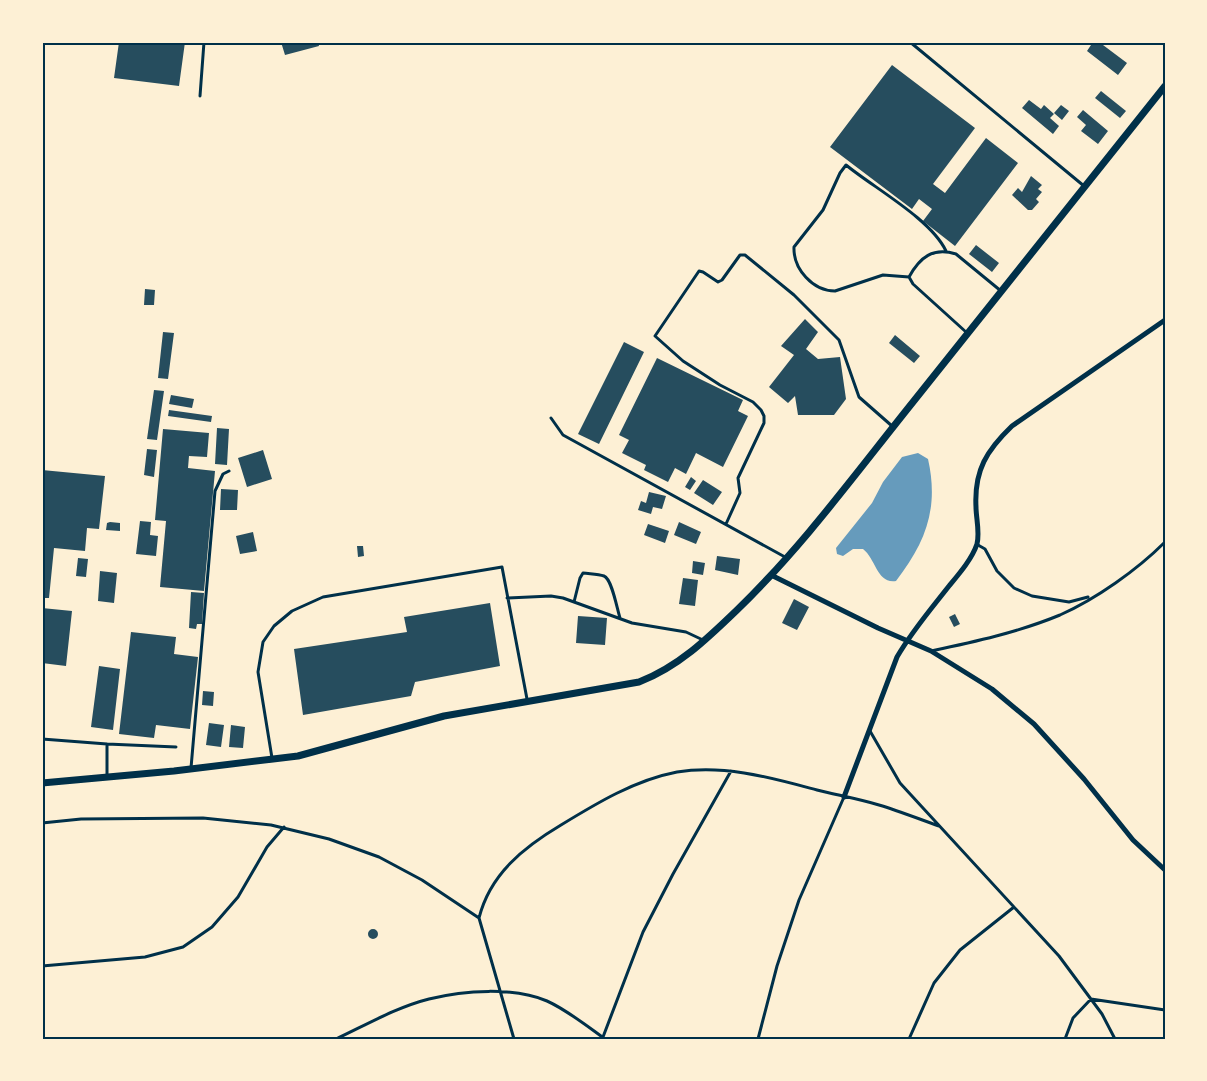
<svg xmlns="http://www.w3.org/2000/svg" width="1207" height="1081" font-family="Overpass,sans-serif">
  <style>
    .water { fill: #669bbc }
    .building { fill: #264d5e }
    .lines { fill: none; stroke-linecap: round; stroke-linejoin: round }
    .service { stroke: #003049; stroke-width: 3 }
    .minor { stroke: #003049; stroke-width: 5 }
    .tertiary { stroke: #003049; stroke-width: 7 }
    .neatline { fill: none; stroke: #003049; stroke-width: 2 }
  </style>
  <rect width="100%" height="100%" fill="#fdf0d5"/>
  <path class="water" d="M918,453L928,459C939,508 926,542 896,581C877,584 876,559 863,549H853L843,556L837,554L836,548L872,503L883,482L902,457Z"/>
  <path class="building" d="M119,42H185L179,86L114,78Z
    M281,42H318L319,46L285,55Z
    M1093,42H1099L1127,63L1118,75L1087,51Z
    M892,65L975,128L933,184L945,193L986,138L1018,163L955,246L923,221L932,209L919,199L912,209L830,147Z
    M1101,91L1126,111L1120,118L1095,98Z
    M1029,100L1041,109L1044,105L1054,114L1050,118L1059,126L1053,134L1022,108Z
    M1061,105L1069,111L1062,120L1054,113Z
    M1083,110L1108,131L1098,144L1081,131L1086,125L1077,117Z
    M1031,176L1042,185L1038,189L1042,192L1036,199L1039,202L1032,210H1028L1012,195L1018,188L1022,192Z
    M976,245L999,263L992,272L969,254Z
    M145,289L155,290L154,305H144Z
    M805,319L818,332L806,349L818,359L840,357L846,399L834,415H798L795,396L788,403L769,387L794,355L781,346Z
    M163,332L174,333L168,379L158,378Z
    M895,335L920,356L914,363L889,343Z
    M624,342L644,352L599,444L578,434Z
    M657,358L743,400L738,411L748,416L723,467L696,453L686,474L675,468L668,482L644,470L646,465L622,453L629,440L619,435Z
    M154,390L164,391L157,440L147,439Z
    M171,395L194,399L192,408L169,404Z
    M169,410L212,416L211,422L168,416Z
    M217,428L229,429L227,465L215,464Z
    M163,429L209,433L207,457L189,456L188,468L215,471L204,591L160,587L166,521L155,520Z
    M147,449L157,450L154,477L144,475Z
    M263,450L272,479L247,487L238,458Z
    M42,470L105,476L99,529L87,528L85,551L54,548L49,598H42Z
    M691,477L696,481L690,490L685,487Z
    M703,480L722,492L713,505L694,493Z
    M221,489L238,490L237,510H220Z
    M649,492L666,496L662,509L653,507L651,514L638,510L641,501L646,503Z
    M140,521L151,522L150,535L158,536L156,556L136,554Z
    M110,522L120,523V531L106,530L107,523Z
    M679,522L701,532L696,544L674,535Z
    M648,524L669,531L665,543L644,535Z
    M253,532L257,551L240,554L236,536Z
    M357,546H363L364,556L358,557Z
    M717,556L740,559L738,575L715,570Z
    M78,558L88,559L86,577L76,576Z
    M693,561L705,563L703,575L692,573Z
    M100,571L117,573L114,603L98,601Z
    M683,578L698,580L695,606L679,604Z
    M191,592L204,593L202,624H197L196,629L189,628Z
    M794,599L809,607L797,630L782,623Z
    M490,603L500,666L415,682L411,696L303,715L294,649L407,632L404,617Z
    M42,608L72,611L66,666L42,663Z
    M955,614L960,624L954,627L949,617Z
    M578,616L607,618L605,645L576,643Z
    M131,632L176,637L174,654L198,657L190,729L156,725L154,738L119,734Z
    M99,666L120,669L113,730L91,727Z
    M203,691L214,692L213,706L202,705Z
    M209,723L224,725L221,747L206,745Z
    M231,725L245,727L243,748L229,747Z
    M368 934a5 5 0 1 1 10 0a5 5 0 1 1-10 0Z"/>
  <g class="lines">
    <path class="service" d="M910,42L1084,186
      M200,96L204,42
      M909,277L883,275L835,291C813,291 793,269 794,247L823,210L840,173L846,165C874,188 931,219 946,251
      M966,332L913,284L909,277C920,257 933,247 956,254L1001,291
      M551,418L563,435L785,557
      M726,524L740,493L738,478L764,423V416L761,410L753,402L720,385L683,361L655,336L699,271L703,272L718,282L722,280L740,255H745L794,295L839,340L859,397L892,426
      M978,545L985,549L997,571L1014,588L1032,596L1069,602L1088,597
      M507,598L551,596L563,598L632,623L686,632L703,640
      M574,602L580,578L583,573C590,574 598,574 604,576C612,579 617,609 620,618
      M931,651C974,642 1019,632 1060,615C1096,599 1137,570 1165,542
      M870,731L900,783L1059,956L1102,1014L1115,1039
      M42,739L107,744V777
      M107,744L176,747
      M272,758L258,672L263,642L274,626L292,611L323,597L502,567L527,699
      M191,768L215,491L223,474L229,471
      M42,823L81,819L203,818L271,825L329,839L379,857L422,880L479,918
      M42,966L145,957L183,947L212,927L238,897L267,847L284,827
      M603,1037L643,932L673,874L731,771
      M336,1039C366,1025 397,1007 429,999C464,990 514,987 547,1001C567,1010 587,1026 605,1039
      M514,1039L479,918C490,874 524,847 561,825C597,803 635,780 677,772C724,764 772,778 817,790C837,795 859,799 879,805C899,811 919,819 939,826
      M758,1039L777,966L799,900L844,797
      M909,1039L934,983L960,950L1014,907
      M1065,1039L1073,1018L1091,999L1165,1010"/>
    <path class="minor" d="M771,575L878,628L931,651L992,689L1034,724L1084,779L1133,840L1165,870
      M844,797L897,657C912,631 931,609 949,586C959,574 972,559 977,544C980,532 976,518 976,507C974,470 987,450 1012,426L1165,320"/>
    <path class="tertiary" d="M42,783L174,771L298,756L444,716L639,682C678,667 707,639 737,610C803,546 856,473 913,402C997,296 1081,191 1165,86"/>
  </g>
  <rect width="1207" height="1081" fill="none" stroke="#fdf0d5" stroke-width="87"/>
  <rect x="44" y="44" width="1120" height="994" class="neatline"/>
</svg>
